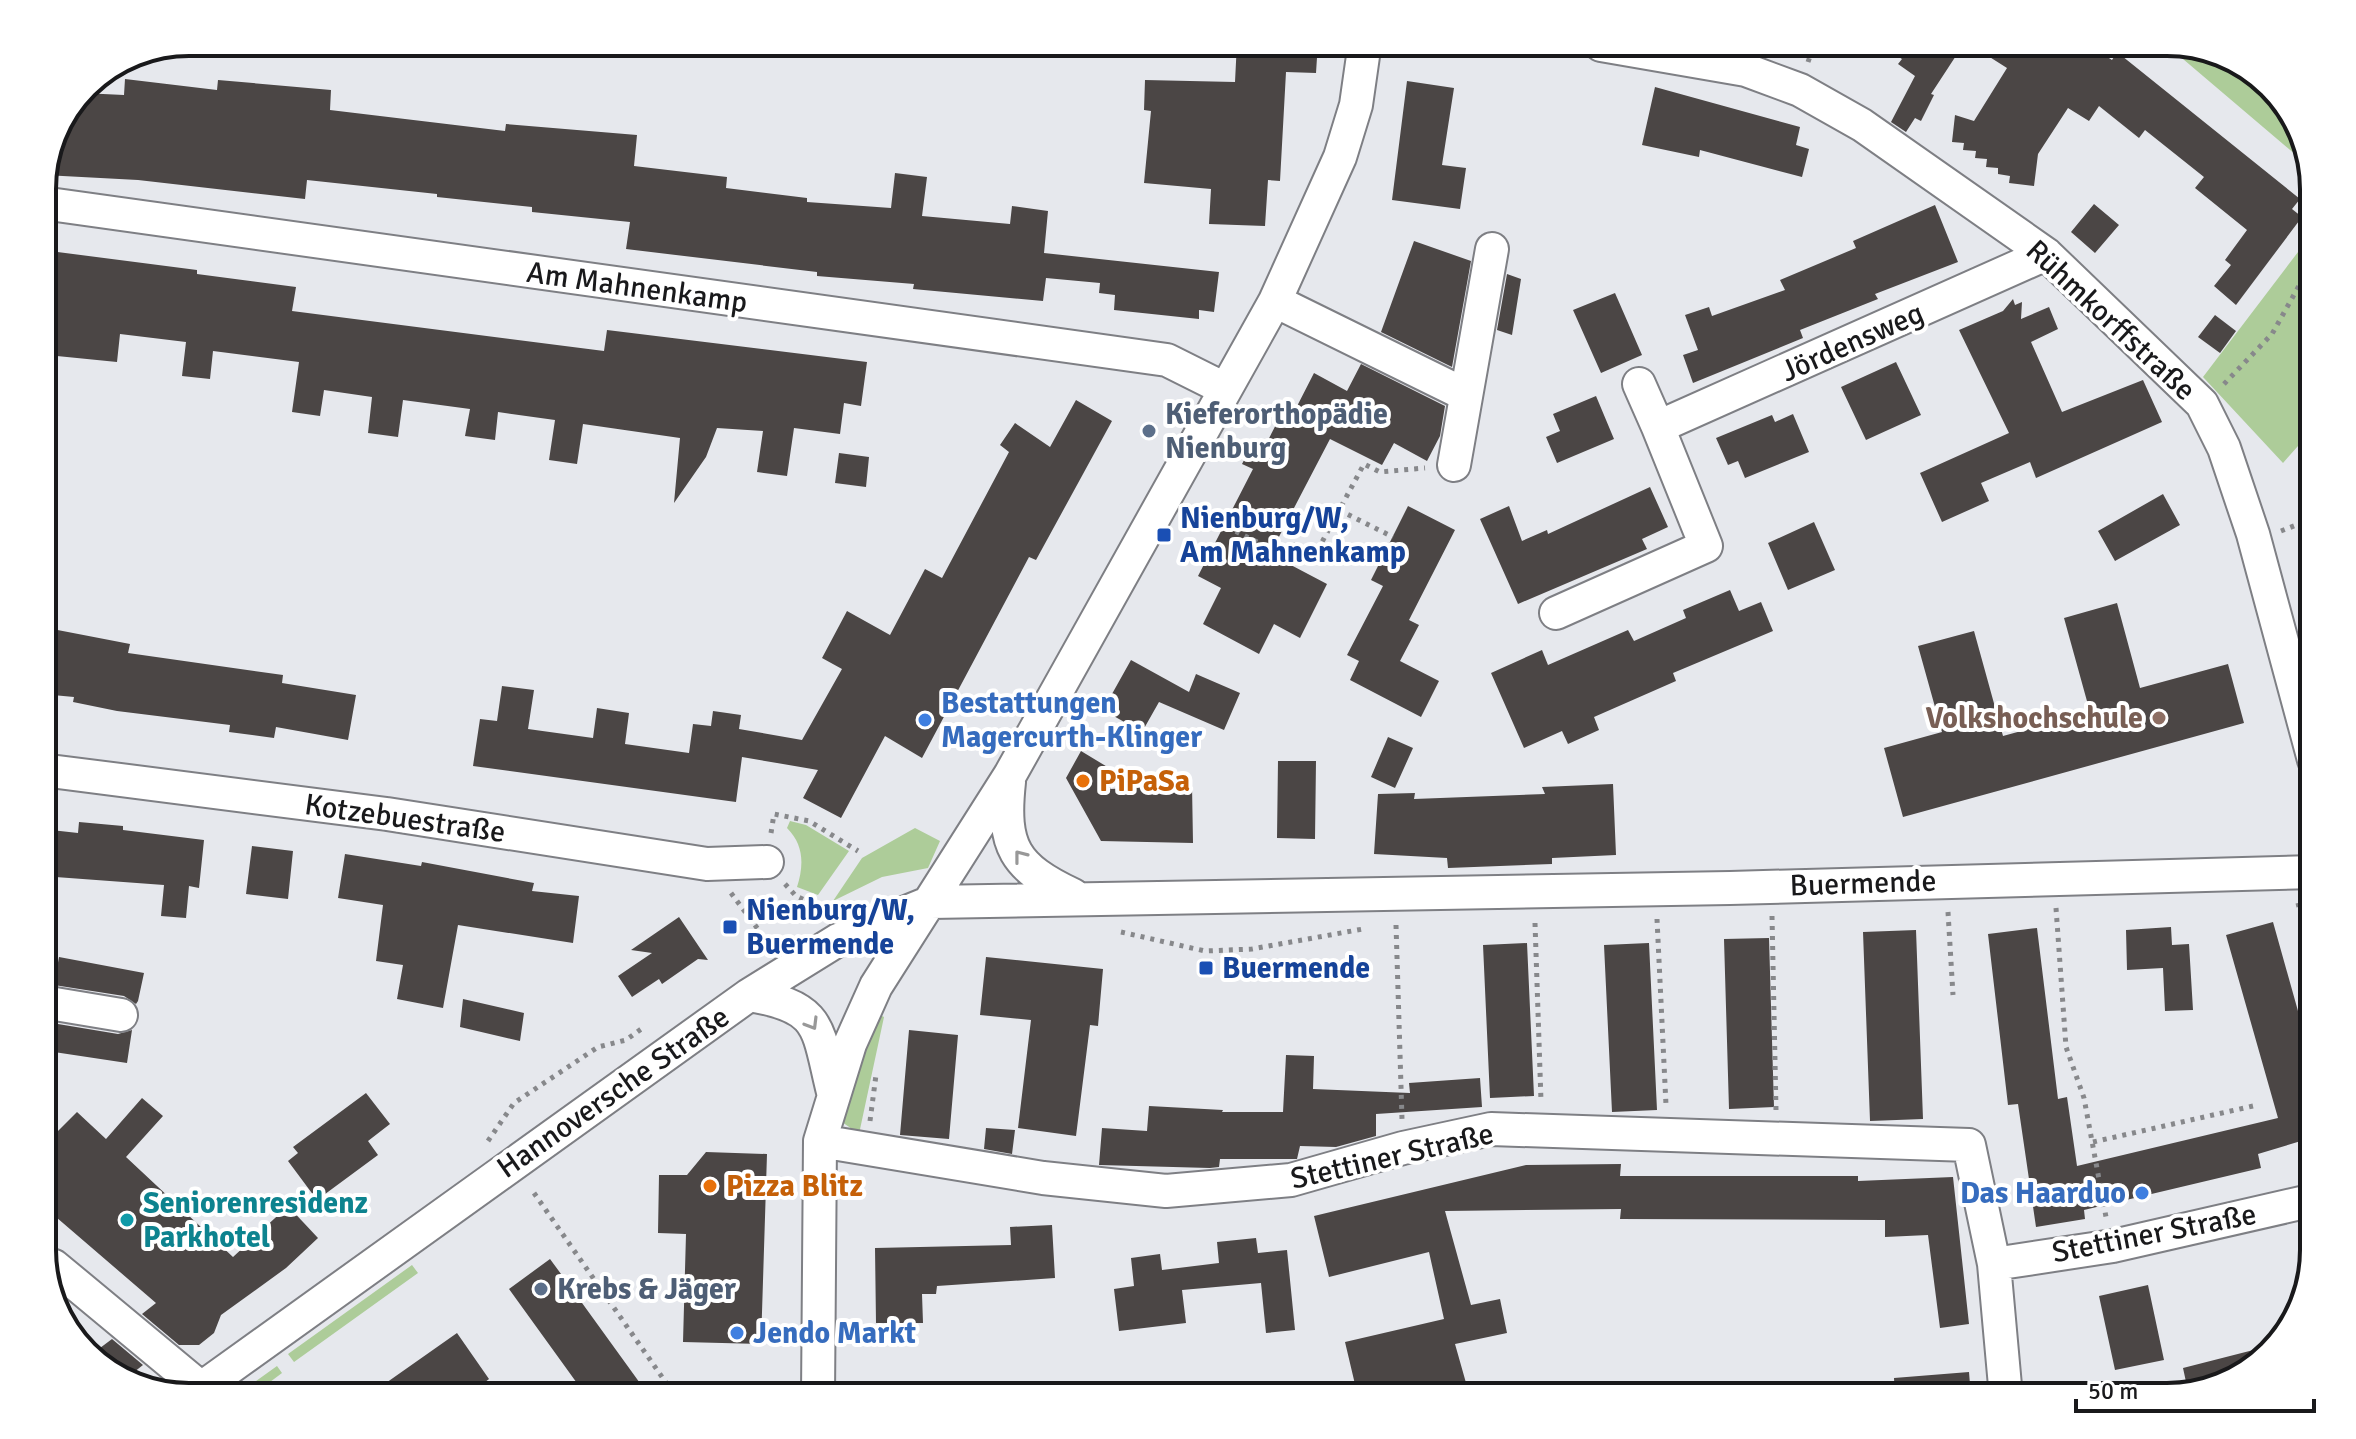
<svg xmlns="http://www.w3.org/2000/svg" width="2356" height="1439" font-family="Signika,sans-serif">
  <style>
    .green { fill: #adcc99 }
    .water { fill: #38b7e2; stroke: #2f88a6; stroke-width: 2 }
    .building { fill: #4b4645 }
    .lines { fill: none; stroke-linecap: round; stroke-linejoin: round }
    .minor-casing { stroke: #7e7f84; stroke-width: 36 }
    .path { stroke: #87888b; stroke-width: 5; stroke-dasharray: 4 6; stroke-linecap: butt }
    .minor { stroke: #fff; stroke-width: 32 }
    .oneway { stroke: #989898 }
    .service-dot { fill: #5c6f8a; stroke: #fff; stroke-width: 3 }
    .transit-dot { fill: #1a4fb4; stroke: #fff; stroke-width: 3 }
    .education-dot { fill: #8d6e63; stroke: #fff; stroke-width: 3 }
    .shop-dot { fill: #3f7fe0; stroke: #fff; stroke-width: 3 }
    .food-dot { fill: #e8710a; stroke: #fff; stroke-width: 3 }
    .culture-dot { fill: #0f9aa8; stroke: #fff; stroke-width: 3 }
    .labels { text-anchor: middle; stroke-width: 8; stroke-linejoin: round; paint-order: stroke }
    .street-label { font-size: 30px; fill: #19191b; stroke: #fff }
    .service-label { font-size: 30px; font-weight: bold; fill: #4e5e75; stroke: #fff; text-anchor: start }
    .transit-label { font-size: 30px; font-weight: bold; fill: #164399; stroke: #fff; text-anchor: start }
    .shop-label { font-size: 30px; font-weight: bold; fill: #366cbe; stroke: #fff; text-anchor: start }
    .education-label { font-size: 30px; font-weight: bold; fill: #785e54; stroke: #fff; text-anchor: end }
    .food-label { font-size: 30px; font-weight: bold; fill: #c56008; stroke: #fff; text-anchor: start }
    .culture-label { font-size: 30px; font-weight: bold; fill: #0d838f; stroke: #fff; text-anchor: start }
    .rim { fill: none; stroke: #19191b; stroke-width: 4 }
  </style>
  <rect width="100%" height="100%" fill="#e6e8ed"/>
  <path class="green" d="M2163,42L2217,55L2299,130L2309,166Z
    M2314,231V428L2283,463L2203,377Z
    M790,821L806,825L849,851L818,895L797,887C804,865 804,845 787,828Z
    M915,828L940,841L928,868L882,877L833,901L862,858Z
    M876,1013L884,1017L859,1134L842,1122Z
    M412,1265L418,1273L294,1362L288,1354Z
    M277,1366L282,1373L250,1397H234Z"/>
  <path class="water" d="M2217,55L2241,62L2294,115L2299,130Z"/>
  <path class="building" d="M1237,42H1318L1316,73L1286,72L1280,181L1268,180L1265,226L1209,224L1211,189L1144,183L1151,111L1144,110L1145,80L1235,82Z
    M1877,42H1965L1931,94L1934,95L1921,121L1915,118L1906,132L1891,122L1915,76L1898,64L1902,59Z
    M1966,42H2084L2112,60L2117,52L2300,199L2292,209L2302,217L2236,305L2214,286L2231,265L2225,260L2247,230L2195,188L2204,177L2145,130L2139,138L2099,106L2089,121L2068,108L2038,154L2034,186L2009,183L2010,176L1998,174V168L1986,167L1987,159L1975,158L1976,151L1963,150L1964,143L1952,142L1955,115L1974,121L2007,68Z
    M125,79L217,90L218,80L331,90L330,110L505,131L506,124L637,135L634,166L727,177L726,188L807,198V202L891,208L895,173L927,177L922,216L1010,224L1012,206L1048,211L1044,253L1219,272L1214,312L1199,310V319L1114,310L1115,295L1099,293L1100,283L1046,278L1043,301L913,289L914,284L817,276V272L626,249L630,222L532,212V207L437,197V194L307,180L305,199L138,180L44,175L82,93L124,95Z
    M1407,81L1454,88L1442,165L1466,168L1460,209L1392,200Z
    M1655,87L1800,127L1796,145L1809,149L1802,177L1700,150L1699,157L1642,145Z
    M2094,204L2119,225L2095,253L2071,232Z
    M1935,205L1958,262L1875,294L1878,299L1800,330L1803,338L1693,383L1683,355L1698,350L1685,315L1709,307L1712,316L1785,290L1780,280L1856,248L1853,241Z
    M1414,241L1471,261L1452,367L1381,332Z
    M42,250L197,270V274L296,287L292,311L604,351L607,330L867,362L861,406L844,403L840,434L794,428L787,476L757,472L763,431L717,428L706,457L674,503L680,438L583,424L577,464L549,460L555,420L498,412L495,440L465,436L470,409L403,400L398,437L368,433L372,397L324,390L320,416L292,412L299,362L213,351L210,379L182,376L186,342L120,334L117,362L57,356L58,342L42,339Z
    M1507,274L1521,279L1512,335L1497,330Z
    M1615,293L1642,355L1601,373L1573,310Z
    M2013,299L2015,305L2022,302L2021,319L2049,307L2058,329L2031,342L2062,412L2143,380L2162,422L2036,478L2030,462L1981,483L1989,501L1942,522L1920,473L2009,433L1959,330L2003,311Z
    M2215,315L2236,331L2220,353L2198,337Z
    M1896,362L1921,415L1866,440L1841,387Z
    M1361,364L1445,406L1440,436L1427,461L1394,443L1382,465L1330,439L1270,554L1327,584L1300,638L1274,624L1259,654L1203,624L1221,588L1198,576L1253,469L1242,464L1254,441L1265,446L1283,411L1292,416L1314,373L1347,391Z
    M1596,396L1614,439L1557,463L1546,437L1560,431L1553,414Z
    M1076,400L1112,421L1036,560L1029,557L922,758L885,736L841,818L803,798L818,770L742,757L736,802L473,766L480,719L497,721L502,686L534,690L528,729L593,738L597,708L629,713L625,744L689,753L693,724L711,726L713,711L741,715L739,729L802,740L842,669L822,658L847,611L890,635L925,569L942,578L1009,452L1000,445L1015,423L1050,447Z
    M1793,414L1809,452L1745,478L1738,461L1728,465L1716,438L1772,415L1775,422Z
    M839,453L869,457L866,487L835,483Z
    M1650,487L1668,527L1642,539L1647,549L1518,604L1480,519L1509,506L1522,541L1547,530L1548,534Z
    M2163,494L2180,525L2115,561L2098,531Z
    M1408,506L1455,530L1409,620L1419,625L1400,661L1439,681L1421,717L1350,680L1359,661L1347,655L1383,586L1371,580Z
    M1814,522L1835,570L1788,590L1768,543Z
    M1730,590L1739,611L1761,602L1773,631L1673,673L1676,681L1594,717L1599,730L1568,744L1562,731L1524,748L1491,673L1542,650L1548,665L1628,630L1634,641L1686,618L1683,610Z
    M2117,603L2140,688L2228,664L2244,723L1903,817L1884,748L1942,732L1918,646L1974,631L2003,736L2090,712L2064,618Z
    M42,627L130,644L128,653L283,675L282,683L356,695L348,740L276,727L274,738L229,732L230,725L117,711L73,702L74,697L42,694Z
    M1131,660L1189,692L1196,674L1240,693L1224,730L1159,702L1142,732L1103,710Z
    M1388,737L1413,748L1395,788L1371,777Z
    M1081,751L1119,774L1110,789L1192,785L1193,843L1101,841L1066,778Z
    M1278,761H1316L1315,839L1277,838Z
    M1613,784L1616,855L1552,858V864L1448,868L1447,858L1374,854L1378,794L1415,793L1414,799L1545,794L1542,787Z
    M79,822L123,826V830L204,840L199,888L189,886L186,918L161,916L164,885L42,876V829L78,833Z
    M252,846L293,851L288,899L246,894Z
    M345,854L421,866L422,862L534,883L532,891L579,896L573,943L458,925L443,1008L397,999L403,965L376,961L383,905L338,898Z
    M679,917L708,960L698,959L662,984L659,979L632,997L618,976L652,953L631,950Z
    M2273,922L2314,1068V1137L2258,1154L2261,1168L2084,1210L2085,1219L2036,1227L2018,1104L2008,1105L1988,934L2037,928L2058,1099L2067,1097L2077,1166L2278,1118L2226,935Z
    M2171,927L2172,945L2189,944L2193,1010L2165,1011L2163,968L2127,970L2126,930Z
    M1916,930L1923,1119L1870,1121L1863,932Z
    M1769,938L1774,1107L1729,1109L1724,939Z
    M1527,943L1534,1096L1490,1098L1483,945Z
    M1649,943L1657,1110L1612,1112L1604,945Z
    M59,957L144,973L138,1001L136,1004L124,996L54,985Z
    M986,957L1103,969L1098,1026L1090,1025L1076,1136L1018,1128L1031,1020L980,1015Z
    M463,999L524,1013L520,1041L460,1027Z
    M58,1024L118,1034L132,1030L127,1063L54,1052Z
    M909,1030L958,1035L949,1139L900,1135Z
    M1286,1055L1314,1056L1313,1089L1410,1093L1409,1083L1480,1078L1482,1107L1376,1114V1136L1336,1147L1300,1146L1297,1159H1220L1219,1167L1210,1168L1099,1165L1102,1128L1147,1131L1149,1106L1223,1110L1222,1112H1283Z
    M366,1093L390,1124L368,1141L378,1155L317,1200L288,1161L298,1153L293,1147Z
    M142,1098L163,1116L126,1157L233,1257L288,1206L318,1238L286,1268L221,1315L214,1333L199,1345H179L142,1314L156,1303L42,1205V1147L77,1112L106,1139Z
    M986,1128L1015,1130L1012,1154L984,1149Z
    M706,1152L767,1154L761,1344L683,1342L686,1234L658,1233L659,1175H687Z
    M1621,1164L1620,1176H1858V1181L1953,1177L1969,1324L1940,1328L1928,1235L1885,1237V1220L1620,1219L1621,1209L1445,1211L1471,1305L1500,1299L1507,1333L1455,1344L1470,1397H1358L1345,1342L1444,1319L1429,1252L1329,1277L1314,1216L1526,1165Z
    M1052,1225L1055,1278L937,1286L936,1294H922L923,1323H876L875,1248L1011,1245L1010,1227Z
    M1256,1238L1258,1253L1287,1250L1295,1330L1266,1333L1261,1283L1182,1290L1186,1323L1119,1331L1114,1289L1134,1286L1131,1258L1160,1254L1162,1270L1219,1263L1217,1242Z
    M550,1259L564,1278L650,1397H587L509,1289Z
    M2148,1285L2164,1360L2115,1370L2099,1296Z
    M457,1333L489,1379L466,1397H366Z
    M112,1339L143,1365L124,1380L115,1377L92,1354Z
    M2273,1345L2240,1378L2188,1391L2183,1368Z
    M1969,1372L1971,1397H1895L1894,1378Z"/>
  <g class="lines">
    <g class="minor-casing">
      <path id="minor" d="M1601,45L1746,70L1800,90L1862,125L2046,254L2202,404L2224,448L2253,534L2314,760
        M42,203L1167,360L1225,389
        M1275,301L1466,395
        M1639,384L1658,427L2046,254
        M1454,465L1492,249
        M1556,613L1706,546L1658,427
        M42,770L387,814L707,864L767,862
        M1009,782C1002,847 1014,867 1073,895
        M749,995C823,1007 817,1028 833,1092
        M42,1009L55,1004L121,1015
        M820,1141L1043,1178L1166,1191L1291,1180L1403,1148L1491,1129L1969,1145L1994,1264L2006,1397
        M43,1262L54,1266L201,1388
        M1994,1264L2113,1246L2314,1200
        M189,1397L749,995L838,940L931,902L1730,888L2314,872
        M818,1397L820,1141L850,1044L876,986L1010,775L1275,301L1340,157L1356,105L1365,42"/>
    </g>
    <path class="path" d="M1808,62L1815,42
      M2224,384L2272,334L2314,259
      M1191,509L1285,556L1292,544L1315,555L1364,464L1380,472L1425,468
      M1339,510L1393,537
      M2281,531L2314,518
      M771,833L774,814L809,821L858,851
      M785,884L796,896L824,909
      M731,893L769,944
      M2298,903L2314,970
      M2056,908L2066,1047L2084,1098L2106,1217
      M1948,912L1953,995
      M1772,916L1776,1110
      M1657,919L1666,1105
      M1535,923L1541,1101
      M1396,925L1402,1119
      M1121,932L1205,951L1252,949L1363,929
      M870,1121L876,1075
      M488,1141L514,1103L598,1047L626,1040L644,1027
      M2093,1142L2253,1106
      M534,1193L676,1397"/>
    <use href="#minor" class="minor"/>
  </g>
  <defs><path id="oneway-chevron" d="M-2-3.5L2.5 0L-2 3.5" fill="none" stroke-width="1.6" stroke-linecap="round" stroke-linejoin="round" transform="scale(2)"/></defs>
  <g class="oneway">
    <use href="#oneway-chevron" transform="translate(1020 856) rotate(-128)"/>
    <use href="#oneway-chevron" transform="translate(812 1024) rotate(59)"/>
  </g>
  <g class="service-dot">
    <circle cx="1149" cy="431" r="8"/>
    <circle cx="541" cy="1289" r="8"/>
  </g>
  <g class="transit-dot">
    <rect x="1156" y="527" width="16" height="16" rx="4"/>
    <rect x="722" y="919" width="16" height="16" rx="4"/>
    <rect x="1198" y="960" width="16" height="16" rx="4"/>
  </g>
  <circle class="education-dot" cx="2159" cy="718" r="8"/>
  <g class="shop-dot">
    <circle cx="925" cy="720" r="8"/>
    <circle cx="2142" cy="1193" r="8"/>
    <circle cx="737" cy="1333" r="8"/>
  </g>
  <g class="food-dot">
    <circle cx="1083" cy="781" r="8"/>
    <circle cx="710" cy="1186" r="8"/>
  </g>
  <circle class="culture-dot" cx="127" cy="1220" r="8"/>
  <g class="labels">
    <g class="street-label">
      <text transform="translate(637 287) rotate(8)" y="10">Am Mahnenkamp</text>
      <text transform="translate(2111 320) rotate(43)" y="10">Rühmkorffstraße</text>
      <text transform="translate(1852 342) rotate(-24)" y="10">Jördensweg</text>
      <text transform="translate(405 818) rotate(8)" y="10">Kotzebuestraße</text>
      <text transform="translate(1863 883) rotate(-2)" y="10">Buermende</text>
      <text transform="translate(613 1092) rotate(-35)" y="10">Hannoversche Straße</text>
      <text transform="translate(1392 1156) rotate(-13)" y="10">Stettiner Straße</text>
      <text transform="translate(2154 1233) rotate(-11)" y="10">Stettiner Straße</text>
    </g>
    <g class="service-label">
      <text x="1165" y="424">Kieferorthopädie<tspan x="1165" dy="34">Nienburg</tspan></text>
      <text x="557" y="1299">Krebs &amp; Jäger</text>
    </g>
    <g class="transit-label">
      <text x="1180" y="528">Nienburg/W,<tspan x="1180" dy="34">Am Mahnenkamp</tspan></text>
      <text x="746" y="920">Nienburg/W,<tspan x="746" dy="34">Buermende</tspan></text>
      <text x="1222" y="978">Buermende</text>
    </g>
    <g class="shop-label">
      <text x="941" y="713">Bestattungen<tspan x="941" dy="34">Magercurth-Klinger</tspan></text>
      <text x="2126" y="1203" text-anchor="end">Das Haarduo</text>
      <text x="753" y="1343">Jendo Markt</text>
    </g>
    <g class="education-label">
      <text x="2143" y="728">Volkshochschule</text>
    </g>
    <g class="food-label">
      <text x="1099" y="791">PiPaSa</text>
      <text x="726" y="1196">Pizza Blitz</text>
    </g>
    <g class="culture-label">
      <text x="143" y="1213">Seniorenresidenz<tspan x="143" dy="34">Parkhotel</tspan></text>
    </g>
  </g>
  <path d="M0 0H2356V1439H0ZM189 56H2167A133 133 0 0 1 2300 189V1250A133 133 0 0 1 2167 1383H189A133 133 0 0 1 56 1250V189A133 133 0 0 1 189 56Z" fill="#fff" fill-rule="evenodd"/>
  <path class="rim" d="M189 56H2167A133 133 0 0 1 2300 189V1250A133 133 0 0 1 2167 1383H189A133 133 0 0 1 56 1250V189A133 133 0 0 1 189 56Z"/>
  <path d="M2076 1399v12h238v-12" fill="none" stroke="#19191b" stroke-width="4"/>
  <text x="2088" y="1399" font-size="24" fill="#19191b" stroke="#ffffff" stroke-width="6" paint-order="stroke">50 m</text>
</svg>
